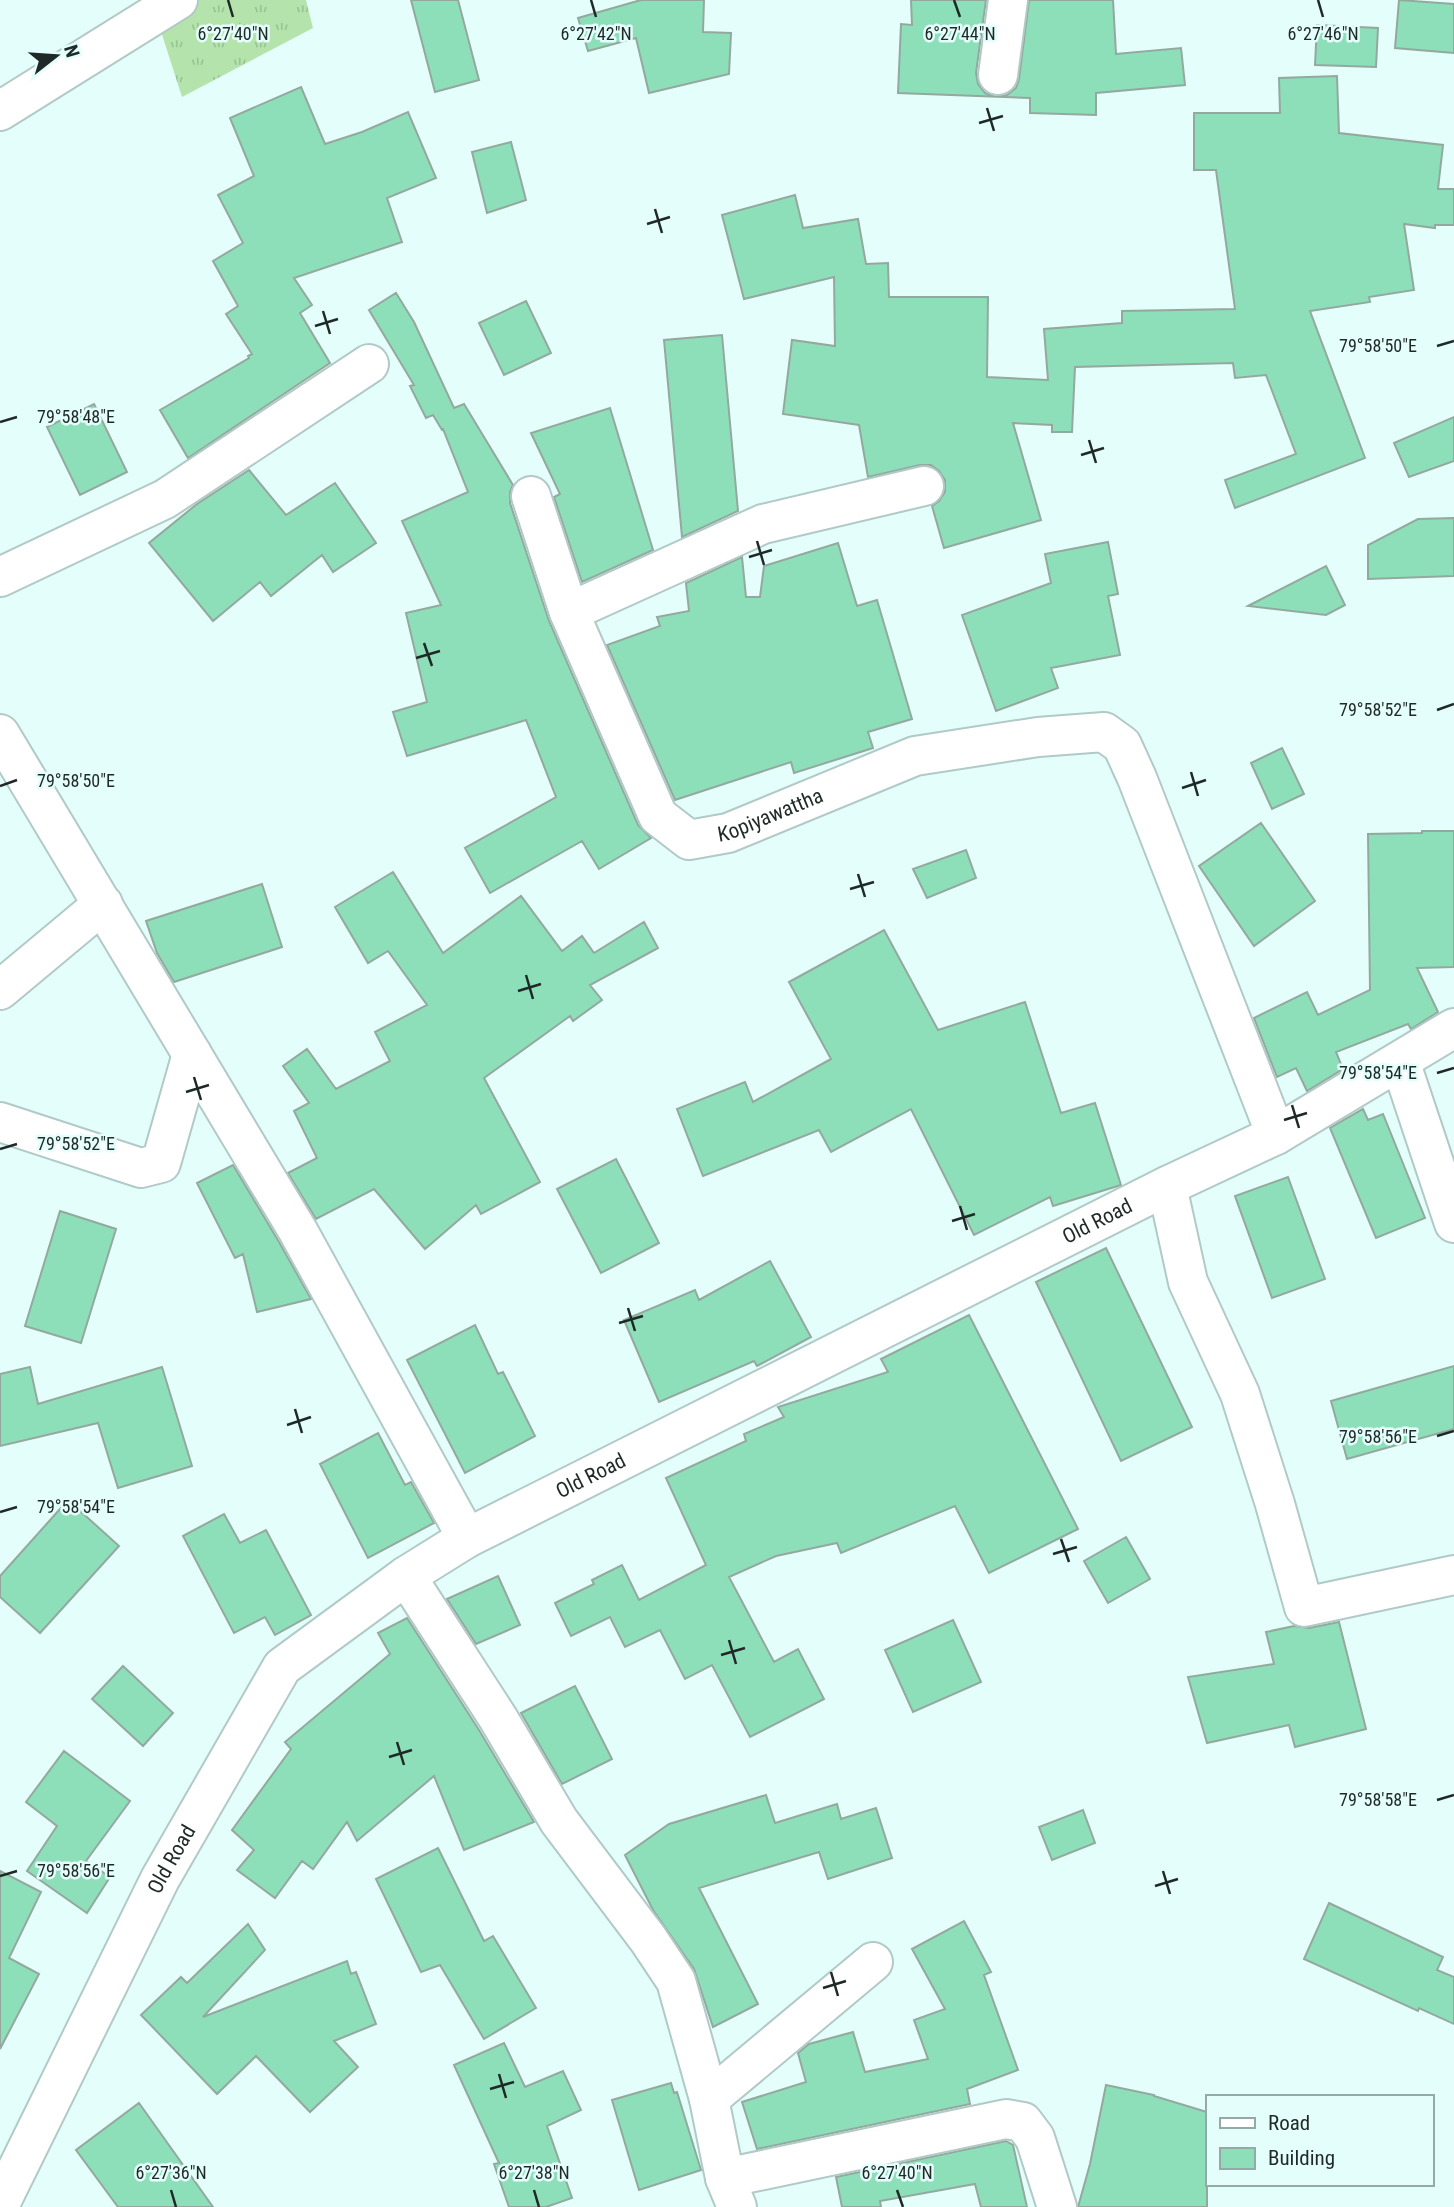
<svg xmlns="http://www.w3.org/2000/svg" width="1454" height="2207" font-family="'Roboto Condensed',sans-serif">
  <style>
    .grass { fill: url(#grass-tufts) }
    .building { fill: #8ddfba; stroke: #94a99e; stroke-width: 2 }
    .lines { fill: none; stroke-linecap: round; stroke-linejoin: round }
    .minor-casing { stroke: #b1cac7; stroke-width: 42 }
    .minor { stroke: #fff; stroke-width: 38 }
    .ticks { fill: none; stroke: #1f2927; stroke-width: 2.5 }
    .labels { text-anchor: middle; stroke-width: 5; stroke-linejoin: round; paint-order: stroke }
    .street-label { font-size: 21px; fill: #1f2927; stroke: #e4fefb }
    .ticks-label { font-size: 18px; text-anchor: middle; fill: #1f2927; stroke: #e4fefb; stroke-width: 5; stroke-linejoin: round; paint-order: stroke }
  </style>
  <defs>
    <pattern id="grass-tufts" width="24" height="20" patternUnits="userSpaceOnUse" patternTransform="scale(1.75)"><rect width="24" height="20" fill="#b4e4ab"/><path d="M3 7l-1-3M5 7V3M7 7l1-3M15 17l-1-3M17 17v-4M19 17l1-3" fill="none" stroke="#9ac493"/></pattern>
  </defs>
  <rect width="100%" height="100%" fill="#e4fefb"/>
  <path class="grass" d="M151,0H306L313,28L182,97Z"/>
  <path class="building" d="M411,0H458L479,80L435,92Z
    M641,0H704L703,32L731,33L729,74L649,93L636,38L588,51L578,18Z
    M911,0H986L976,73L978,84L985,93L994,97L1007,95L1016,88L1019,79L1029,0H1113L1116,54L1181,48L1185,85L1096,93V115L1030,113V98L898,93L901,24L912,25Z
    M1399,0L1454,4V53L1395,48Z
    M1317,25L1378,28L1376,67L1315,65Z
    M1337,76L1339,133L1443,145L1438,189H1454V225H1435V228L1404,224L1414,290L1369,297L1370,302L1310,311L1365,458L1235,508L1225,480L1296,454L1266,375L1235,378L1233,363L1075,367L1072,432H1052V425L1013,423L1041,520L944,548L932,506L939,501L945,492V480L939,471L931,465H920L868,477L859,425L783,414L792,340L835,346L834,277L744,299L722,215L795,195L803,228L858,219L866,264L888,263L889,297H988L987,377L1048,380L1044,329L1122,323V311L1235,309L1216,170H1194V113H1280L1279,78Z
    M301,87L325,144L362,132L408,112L436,178L387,198L402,242L294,278L312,305L300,313L330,363L188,458L160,410L249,358L248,356L252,354L226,314L238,306L213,261L243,243L218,195L254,176L230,118Z
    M511,142L526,200L487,213L472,152Z
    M396,293L414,322L454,408L464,404L513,485L510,492V503L549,621L638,825L651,838L599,869L582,841L490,893L465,848L556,797L526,720L407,756L393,712L427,702L406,613L441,605L402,521L468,492L443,429L442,430L433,415L426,418L410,386L414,385L369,310Z
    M526,301L551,353L504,375L479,323Z
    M722,335L738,511L682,537L664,340Z
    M94,404L127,472L80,495L47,427Z
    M610,408L653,550L582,582L554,497L560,494L531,433Z
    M1454,417V461L1409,477L1394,443Z
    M249,470L286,515L335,483L376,543L333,572L322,555L271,596L260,582L213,621L149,543L197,504Z
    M1454,518V576L1368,579V545L1418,519Z
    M1108,542L1118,594L1108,596L1120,655L1051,668L1058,688L996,711L962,615L1051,583L1045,554Z
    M838,543L857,606L877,600L912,719L868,732L873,748L794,773L791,762L675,800L607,645L660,626L657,617L689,611L686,583L742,557L746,597H760L764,566Z
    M1326,566L1345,605L1326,615L1248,606Z
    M1282,748L1304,794L1272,809L1251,763Z
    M1261,823L1315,901L1254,946L1199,866Z
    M1422,831H1454V967L1417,968L1438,1012L1411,1029L1408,1024L1336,1052L1343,1069L1307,1091L1296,1068L1277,1077L1254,1018L1307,992L1318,1015L1370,990L1368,834L1422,833Z
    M966,850L976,878L927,898L913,869Z
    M393,872L443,953L521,896L562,951L582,936L594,953L644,922L658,948L590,985L602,1000L573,1021L570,1016L484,1078L540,1182L481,1214L476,1205L425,1249L374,1189L316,1219L288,1173L317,1158L294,1111L309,1103L283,1066L307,1049L336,1089L390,1061L375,1032L427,1005L388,951L368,963L335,907Z
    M262,884L282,947L174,982L157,953L146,921Z
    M884,930L938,1030L1025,1002L1061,1113L1095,1103L1121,1185L1053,1206L1050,1197L974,1235L911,1109L831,1152L819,1130L703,1176L677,1109L745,1082L753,1102L831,1059L789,982Z
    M1363,1109L1368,1120L1383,1114L1425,1218L1376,1238L1330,1128Z
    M616,1159L659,1243L601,1273L557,1189Z
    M233,1165L279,1242L311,1299L257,1312L243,1254L235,1258L197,1183Z
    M1288,1177L1325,1279L1272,1298L1235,1196Z
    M60,1211L116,1229L81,1343L25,1326Z
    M1106,1248L1192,1427L1121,1461L1036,1282Z
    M770,1261L811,1337L757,1366L754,1361L659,1402L624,1320L695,1290L699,1300Z
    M969,1315L1078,1529L989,1573L955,1506L841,1553L837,1543L776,1556L729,1577L774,1662L798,1649L824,1699L750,1737L712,1665L685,1679L660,1630L625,1647L610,1617L571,1636L555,1603L594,1584L592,1580L622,1565L639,1600L706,1565L666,1478L746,1441L744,1434L784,1417L778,1407L888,1372L881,1359Z
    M475,1325L498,1374L503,1372L535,1436L465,1473L407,1360Z
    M1454,1366V1429L1347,1459L1331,1401Z
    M30,1367L38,1404L162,1367L192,1466L118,1488L98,1423L0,1446V1374Z
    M378,1433L405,1485L411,1482L434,1523L368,1558L320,1464Z
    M68,1500L119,1546L40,1633L0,1597V1576Z
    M224,1514L240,1543L266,1530L311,1615L275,1635L265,1617L234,1633L183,1536Z
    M1126,1537L1150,1579L1108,1603L1084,1561Z
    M498,1576L520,1625L476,1644L447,1599Z
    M407,1618L479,1730L534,1822L464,1850L434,1776L357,1841L347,1822L313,1869L302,1861L275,1898L237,1870L254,1850L232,1830L291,1749L285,1742L390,1654L378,1633Z
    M953,1620L981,1682L913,1712L885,1650Z
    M1339,1622L1366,1729L1295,1747L1289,1725L1207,1743L1188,1677L1274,1664L1266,1632L1294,1626L1309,1628Z
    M123,1666L173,1713L143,1746L92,1699Z
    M575,1686L612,1759L562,1784L521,1713Z
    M64,1751L130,1801L86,1861L110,1877L87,1913L27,1871L57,1826L26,1802Z
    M766,1795L775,1823L837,1804L841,1819L876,1808L892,1858L828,1879L819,1852L699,1888L758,2004L713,2027L694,1969L653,1910L625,1855L669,1824Z
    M1083,1810L1095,1843L1052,1860L1039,1827Z
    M438,1848L484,1941L493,1936L536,2008L484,2039L440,1965L421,1972L376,1879Z
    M0,1871L41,1892L9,1958L39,1974L0,2049Z
    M1329,1903L1443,1957L1437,1970L1454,1977V2024L1419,2008L1418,2011L1304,1959Z
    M964,1921L991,1972L984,1975L1018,2070L967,2089L970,2104L757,2149L742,2102L806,2082L798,2053L809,2044L853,2032L865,2072L928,2059L914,2020L945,2009L912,1949Z
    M248,1924L265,1950L203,2017L347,1961L351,1974L356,1972L376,2024L334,2041L358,2067L310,2112L256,2056L217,2094L141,2015L181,1977L187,1983Z
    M504,2043L525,2087L563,2071L581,2110L547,2126L572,2198L546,2207H509L494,2164L499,2163L454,2065Z
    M671,2083L674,2093L677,2092L701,2170L639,2190L612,2100Z
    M1106,2085L1154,2095V2096L1207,2112V2207H1078L1090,2164Z
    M139,2103L213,2207H118L76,2150Z
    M1006,2141L1013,2145L1027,2207H981L975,2184L880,2201L881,2207H842L836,2177Z"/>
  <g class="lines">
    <g class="minor-casing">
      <g id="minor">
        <path d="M998,75L1008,0"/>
        <path d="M0,111L178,0"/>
        <path id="s1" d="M531,496L569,612L658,816L689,840L728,833L915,756L1038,737L1104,732L1122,745L1137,778L1276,1135"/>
        <path d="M0,577L165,499L369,364"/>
        <path d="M569,612L763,524L924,486"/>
        <path d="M0,734L298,1231L467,1538"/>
        <path d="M0,990L103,904"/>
        <path d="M1400,1061L1454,1223"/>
        <path d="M0,1122L141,1168L161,1163L192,1054"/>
        <path d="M1167,1186L1188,1282L1240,1394L1275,1504L1304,1607L1454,1575"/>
        <path d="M406,1576L498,1718L559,1821L648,1939L676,1981L709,2099L725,2178L737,2207"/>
        <path d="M709,2099L873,1962"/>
        <path d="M725,2178L1006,2119L1023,2122L1035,2138L1057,2207"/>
        <path id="s2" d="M0,2204L160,1879L282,1667L406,1576L467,1538L1167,1186L1276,1135L1454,1028"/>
      </g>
    </g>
    <use href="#minor" class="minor"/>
  </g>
  <path class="ticks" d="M228,0L233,17M591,0L596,17M954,0L960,17M1318,0L1323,17M987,108L994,131M979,123L1003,116M655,209L662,233M647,224L670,217M323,311L330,334M315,326L338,319M1437,346L1454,341M0,422L17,417M1089,440L1096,463M1081,455L1104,448M757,541L764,565M749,557L772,550M424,643L432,666M416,658L440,651M1437,710L1454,704M1191,772L1198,796M0,786L17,780M1182,788L1206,780M858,874L865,897M850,889L874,882M526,975L533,999M518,991L541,984M1437,1073L1454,1068M194,1077L201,1100M186,1092L209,1085M1292,1105L1299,1128M1284,1120L1307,1113M0,1149L17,1144M960,1206L967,1230M952,1221L975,1214M628,1308L635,1331M619,1323L643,1316M295,1409L302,1433M287,1425L311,1417M1437,1436L1454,1431M0,1512L17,1507M1061,1539L1069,1562M1053,1554L1077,1547M729,1640L736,1664M721,1655L745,1648M397,1742L404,1765M389,1757L412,1750M1437,1800L1454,1795M1163,1871L1170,1894M0,1876L17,1871M1155,1886L1178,1879M831,1972L838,1996M823,1988L846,1981M499,2074L506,2098M490,2089L514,2082M171,2190L176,2207M534,2190L539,2207M897,2190L903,2207"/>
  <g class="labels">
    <g class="street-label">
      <text dy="7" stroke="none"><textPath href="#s1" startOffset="469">Kopiyawattha</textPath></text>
      <text dy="7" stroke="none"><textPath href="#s2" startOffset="1538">Old Road</textPath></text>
      <text dy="7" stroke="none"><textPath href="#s2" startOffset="971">Old Road</textPath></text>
      <text dy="7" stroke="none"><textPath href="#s2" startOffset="385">Old Road</textPath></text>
    </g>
  </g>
  <g class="ticks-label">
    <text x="233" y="40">6°27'40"N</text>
    <text x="596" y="40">6°27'42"N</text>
    <text x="960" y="40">6°27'44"N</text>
    <text x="1323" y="40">6°27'46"N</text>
    <text x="1378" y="352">79°58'50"E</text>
    <text x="76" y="423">79°58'48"E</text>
    <text x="1378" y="716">79°58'52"E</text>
    <text x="76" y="787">79°58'50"E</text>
    <text x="1378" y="1079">79°58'54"E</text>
    <text x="76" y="1150">79°58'52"E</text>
    <text x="1378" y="1443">79°58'56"E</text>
    <text x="76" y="1513">79°58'54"E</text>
    <text x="1378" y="1806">79°58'58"E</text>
    <text x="76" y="1877">79°58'56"E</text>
    <text x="171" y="2179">6°27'36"N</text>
    <text x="534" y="2179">6°27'38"N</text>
    <text x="897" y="2179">6°27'40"N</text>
  </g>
  <rect x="1206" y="2095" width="228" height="91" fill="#e4fefb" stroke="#95a9a6" stroke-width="2"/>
  <rect x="1220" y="2118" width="35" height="10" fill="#ffffff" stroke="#95a9a6" stroke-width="2"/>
  <text x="1268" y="2130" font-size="21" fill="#1f2927">Road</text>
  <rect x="1220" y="2148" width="35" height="21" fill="#8ddfba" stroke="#95a9a6" stroke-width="2"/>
  <text x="1268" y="2165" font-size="21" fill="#1f2927">Building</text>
  <g transform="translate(56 56) rotate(73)" stroke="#e4fefb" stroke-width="5" paint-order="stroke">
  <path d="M0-5L12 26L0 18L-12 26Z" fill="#1f2927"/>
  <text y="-10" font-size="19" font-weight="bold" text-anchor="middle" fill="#1f2927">N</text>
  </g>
</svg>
